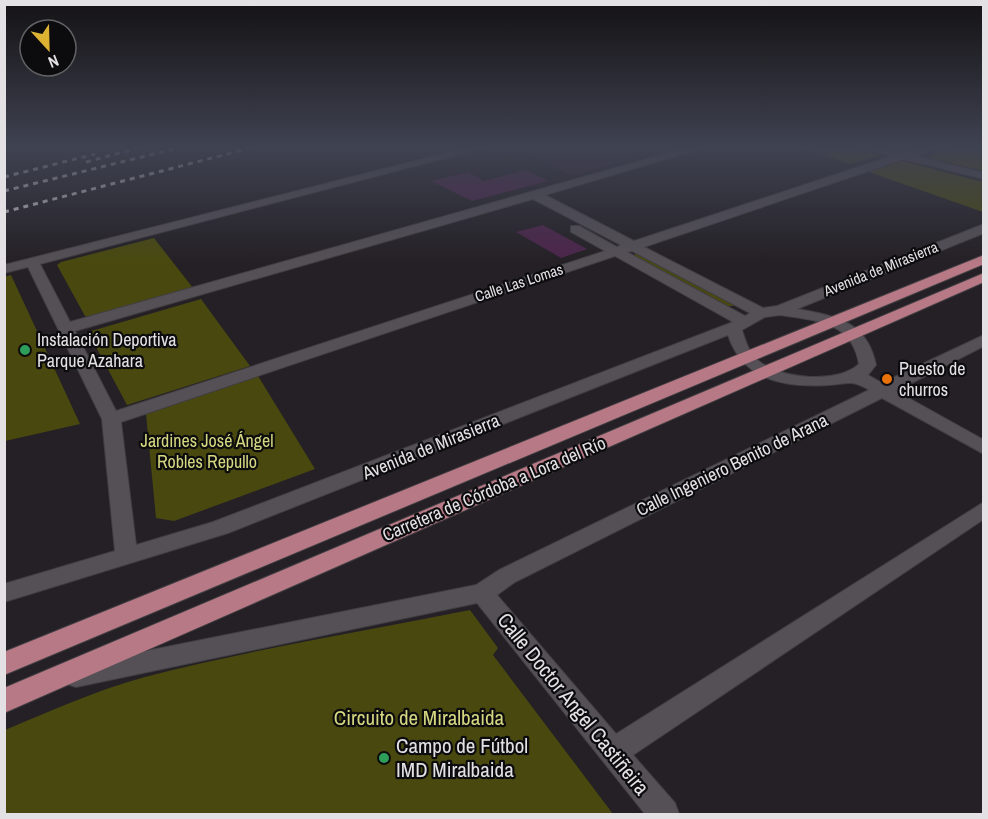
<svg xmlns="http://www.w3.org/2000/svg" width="988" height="819" font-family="'Archivo Narrow',sans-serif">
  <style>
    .education { fill: #322430 }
    .green { fill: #49490f }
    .building { fill: #4c254b }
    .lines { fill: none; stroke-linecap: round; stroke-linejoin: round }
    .minor-casing { stroke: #413e42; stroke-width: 2 }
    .major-casing { stroke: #413e42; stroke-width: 2 }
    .minor { fill: #555056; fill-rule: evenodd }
    .major { fill: #b67985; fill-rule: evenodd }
    .rail { stroke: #c7c4c8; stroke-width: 3; stroke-dasharray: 5 5; stroke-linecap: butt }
    .leisure-dot { fill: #2e9e5b; stroke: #0c0b0d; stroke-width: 2 }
    .food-dot { fill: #e8710a; stroke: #0c0b0d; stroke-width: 2 }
    .labels { text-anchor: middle; stroke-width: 4.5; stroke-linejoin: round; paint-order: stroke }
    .far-street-label { font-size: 15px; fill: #e4e1e5; stroke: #0c0b0d }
    .poi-label { font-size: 18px; fill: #e4e1e5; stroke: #0c0b0d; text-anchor: start }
    .park-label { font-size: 18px; fill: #d5d880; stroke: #0c0b0d }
    .street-label { font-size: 18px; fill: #e4e1e5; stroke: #0c0b0d }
    .near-street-label { font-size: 21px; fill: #e4e1e5; stroke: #0c0b0d }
    .near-park-label { font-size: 21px; fill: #d5d880; stroke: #0c0b0d }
    .near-poi-label { font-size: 21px; fill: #e4e1e5; stroke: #0c0b0d; text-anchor: start }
  </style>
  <rect width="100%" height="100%" fill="#242025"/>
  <path class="education" d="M516,148H670L572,176Z"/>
  <path class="green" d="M802,148H854L882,155L850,164Z
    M951,148H983V171L925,157Z
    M903,161L983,182V212L869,172Z
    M154,238L193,288L91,317L85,316L57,265L61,262Z
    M635,254H644L735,302L734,306H724L634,257Z
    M11,275L80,424L5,441L4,277Z
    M201,299L250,366L127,405L88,332Z
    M258,376L315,469L174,521L156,518L146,414Z
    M470,610L498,648L493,655L613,814H5V730C51,711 97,690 145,677C252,649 362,632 470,610Z"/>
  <path class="building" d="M526,170L548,181L472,201L431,181L468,172L484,181Z
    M543,225L587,249L561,258L516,232Z"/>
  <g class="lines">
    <g class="minor-casing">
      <path id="minor" d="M466,148H484L40,264L70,322L686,148H703L545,195L634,241L892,156L865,148C877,148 895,153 904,153C914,151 922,148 933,148L915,156L984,173V179L904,159L644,247L763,308L777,306L984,224V233L797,309C836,316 867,321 876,365L868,375L882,383L984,335V346L896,391L984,440V454L882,398L515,582L497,595L616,734L984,502V519L633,755L675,803L679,814H645L477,603L76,687L67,684L63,676L67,668L76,665L476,585L499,570L869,390C851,379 848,384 829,385C785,388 743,381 728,335L228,533L4,602V584L115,551L102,419L28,267L4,273V265ZM533,199L621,245L617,247L579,226H571V232L605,251L116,411L75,331ZM632,251L750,313L745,316L627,252ZM615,256L733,322L213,522L136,545L121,422ZM780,315C816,321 852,321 859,364C838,384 783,379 760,362C749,354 746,342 742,330L765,317Z"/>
    </g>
    <g class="major-casing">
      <path id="major" d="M984,255V264L4,675V652Z
        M984,273V282L4,713V688Z"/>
    </g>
    <use href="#minor" class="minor"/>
    <use href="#major" class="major"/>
    <path class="rail" d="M86,162L138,148
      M4,177L95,154
      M4,191L178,148
      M4,212L250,148"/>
  </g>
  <linearGradient id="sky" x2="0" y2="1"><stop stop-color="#141214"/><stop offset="0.56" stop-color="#3f4251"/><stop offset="1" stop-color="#3f4251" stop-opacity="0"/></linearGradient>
  <rect width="988" height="263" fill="url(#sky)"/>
  <g class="leisure-dot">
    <circle cx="25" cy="350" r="6"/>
    <circle cx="384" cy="758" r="6"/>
  </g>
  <circle class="food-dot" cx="887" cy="379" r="6"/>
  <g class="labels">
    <g class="far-street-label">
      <text transform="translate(881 269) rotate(-22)" y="5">Avenida de Mirasierra</text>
      <text transform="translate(519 283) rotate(-18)" y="5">Calle Las Lomas</text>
    </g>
    <g class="poi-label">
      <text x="37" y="346">Instalación Deportiva<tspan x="37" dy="21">Parque Azahara</tspan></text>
      <text x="899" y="375">Puesto de<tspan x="899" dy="21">churros</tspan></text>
    </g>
    <g class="park-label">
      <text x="207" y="447">Jardines José Ángel<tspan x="207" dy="21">Robles Repullo</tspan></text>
    </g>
    <g class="street-label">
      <text transform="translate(431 447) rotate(-22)" y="6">Avenida de Mirasierra</text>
      <text transform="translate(732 465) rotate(-26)" y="6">Calle Ingeniero Benito de Arana</text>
      <text transform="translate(494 489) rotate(-23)" y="6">Carretera de Córdoba a Lora del Río</text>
    </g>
    <g class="near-street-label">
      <text transform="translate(573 704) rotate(51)" y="7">Calle Doctor Angel Castiñeira</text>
    </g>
    <g class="near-park-label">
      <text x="419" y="725">Circuito de Miralbaida</text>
    </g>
    <g class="near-poi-label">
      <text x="396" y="753">Campo de Fútbol<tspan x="396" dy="24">IMD Miralbaida</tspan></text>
    </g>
  </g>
  <rect width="988" height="819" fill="none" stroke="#e4e1e5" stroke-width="12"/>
  <g transform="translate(48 48) rotate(158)"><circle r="28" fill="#0c0b0d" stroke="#626163" stroke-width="1.5"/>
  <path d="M0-4.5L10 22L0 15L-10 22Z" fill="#dcb233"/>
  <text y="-9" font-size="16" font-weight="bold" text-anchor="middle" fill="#e4e1e5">N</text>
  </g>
</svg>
